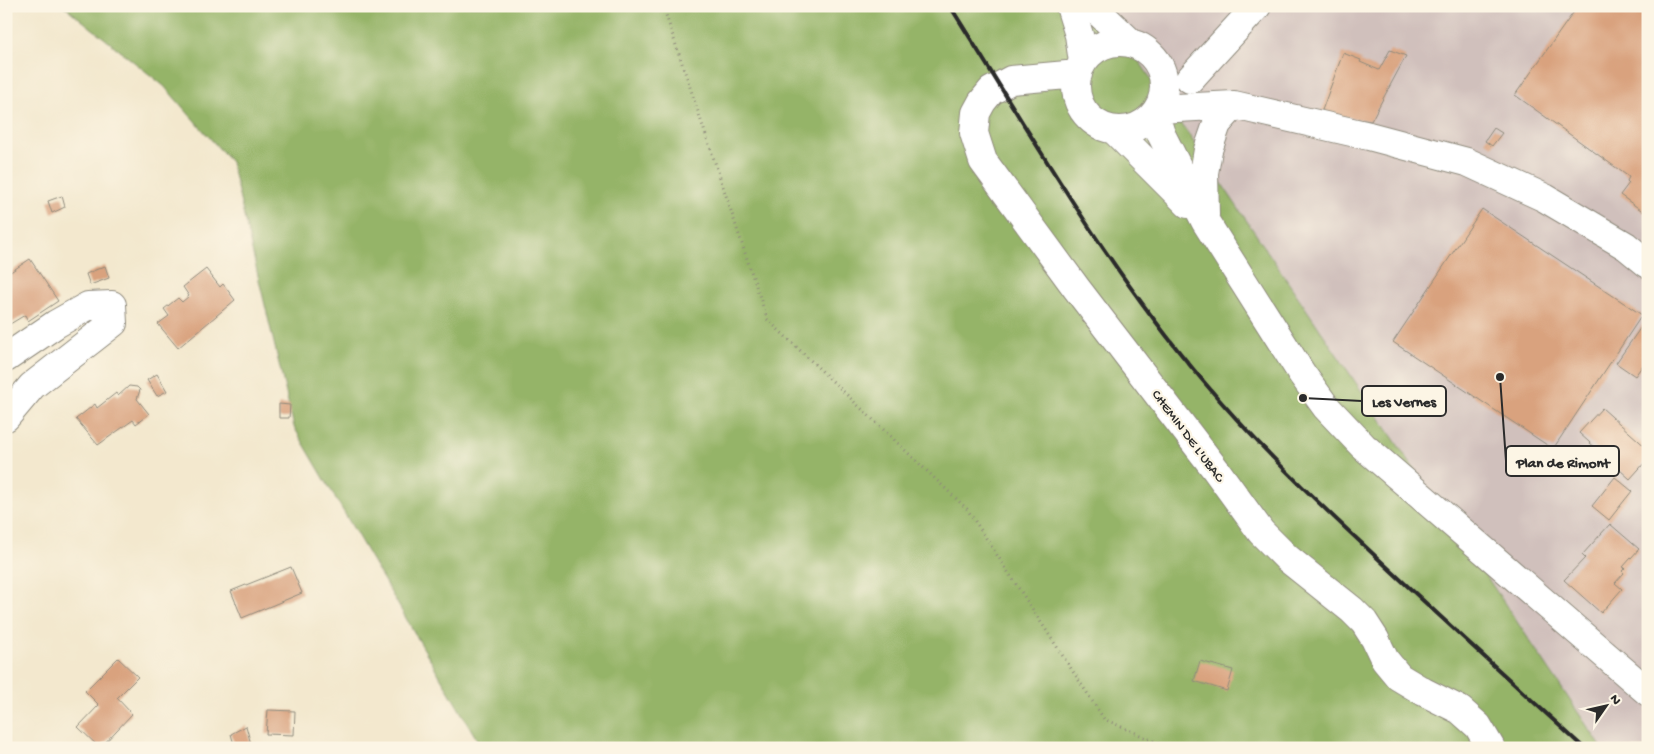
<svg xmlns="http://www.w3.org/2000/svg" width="1654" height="754" font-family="'Gochi Hand',sans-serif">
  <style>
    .industrial { fill: #d0c0bc }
    .forest { fill: #95b467; stroke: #607049 }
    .building { fill: #d9a27e }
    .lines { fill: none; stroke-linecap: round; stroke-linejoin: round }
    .minor-casing { stroke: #8f8a7c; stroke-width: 30 }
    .path { stroke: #8f8a7c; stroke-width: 3; stroke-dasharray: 1 4; stroke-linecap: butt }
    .minor { stroke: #fff; stroke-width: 28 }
    .rail { stroke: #2b2b2b; stroke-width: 4 }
    .labels { text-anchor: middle; stroke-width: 4.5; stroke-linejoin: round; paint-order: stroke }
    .street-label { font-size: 14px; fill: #2b2b2b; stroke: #fcf5e5 }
    .leader { fill: none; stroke: #2b2b2b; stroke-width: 2 }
    .callout-dot { fill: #2b2b2b; stroke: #fcf5e5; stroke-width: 2 }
    .callout { fill: #fcf5e5; stroke: #2b2b2b; stroke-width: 2 }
    .callout-label { font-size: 15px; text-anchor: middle; font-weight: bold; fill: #2b2b2b }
  </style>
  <rect width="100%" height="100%" fill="#fcf5e5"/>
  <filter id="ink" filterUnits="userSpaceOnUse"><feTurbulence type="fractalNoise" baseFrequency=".02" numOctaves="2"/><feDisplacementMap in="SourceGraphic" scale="10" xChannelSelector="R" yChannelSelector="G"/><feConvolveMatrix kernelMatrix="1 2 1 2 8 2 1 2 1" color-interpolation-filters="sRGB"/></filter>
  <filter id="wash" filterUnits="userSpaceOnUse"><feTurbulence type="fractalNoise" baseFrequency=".0096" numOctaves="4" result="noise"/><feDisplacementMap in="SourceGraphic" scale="20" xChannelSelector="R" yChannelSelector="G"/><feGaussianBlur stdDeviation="1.12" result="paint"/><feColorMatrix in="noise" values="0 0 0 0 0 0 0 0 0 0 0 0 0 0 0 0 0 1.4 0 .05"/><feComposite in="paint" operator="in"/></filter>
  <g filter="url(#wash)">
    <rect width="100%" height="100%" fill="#f3e8ce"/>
    <path class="industrial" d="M1102,6H1648V748H1602Z"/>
    <path class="forest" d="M64,6H1102L1602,748H482L294,427L231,162L164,86Z"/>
    <g id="blocks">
      <path class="building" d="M1578,6H1648V215L1620,195L1629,183L1627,181L1629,177L1515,95Z
        M1390,50L1406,56L1371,121L1321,113L1343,53L1361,60L1360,62L1379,70Z
        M1494,128L1502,133L1492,146L1485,141Z
        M62,196L65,207L52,213L48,201Z
        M1482,209L1642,315L1553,449L1393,342Z
        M30,259L58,301L28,321L25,315L10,324L6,319V275Z
        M105,266L109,278L90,285L86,274Z
        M206,269L220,287L223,284L235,300L178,348L158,324L169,316L164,309L178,298L182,302L189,296L183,287Z
        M1648,317V358L1635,376L1616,363Z
        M157,374L167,391L157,396L147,380Z
        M129,386L137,387L140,390L137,399L149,414L136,424L133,420L98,445L76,419L95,404L97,408L116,393L118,396Z
        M279,404L290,405L289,418H279Z
        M1602,408L1648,449V459L1630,479L1579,433Z
        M1615,477L1632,491L1609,520L1592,506Z
        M1610,524L1639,549L1623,567L1625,568L1622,571L1624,573L1615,583L1622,589L1601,613L1564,580L1585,558L1582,555Z
        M291,567L302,593L242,618L231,591Z
        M118,658L138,677L117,698L132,714L100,748L78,727L99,705L85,691Z
        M1200,661L1233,670L1227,691L1194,681Z
        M268,710L295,711L294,735L266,734Z
        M246,726L252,748H235L231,734Z"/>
    </g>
  </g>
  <g filter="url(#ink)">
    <use href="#blocks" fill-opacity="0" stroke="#8f8a7c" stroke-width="1"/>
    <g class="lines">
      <g class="minor-casing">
        <path id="minor" d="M1070,6L1079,35L1083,62
          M1092,6L1131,43
          M1076 86a44 44 0 1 1 88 0a44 44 0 1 1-88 0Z
          M1078,74L1011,80L991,91L982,102L976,113L974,133L983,161L1077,289L1216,470L1261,532L1287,558L1352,610L1364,622L1375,639L1385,660L1399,677L1424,692L1460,710L1478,726L1491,748
          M1190,79L1257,6
          M1158,109L1234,105L1369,136L1467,162L1545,198L1626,246L1648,264
          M1155,115L1161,134L1205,221L1302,374L1326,407L1363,446L1648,692
          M1114,130L1188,204
          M1205,215L1204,173L1208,150L1217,124L1234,105
          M6,358L56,324L88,306L112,305L113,323L32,386L6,417"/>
      </g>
      <path class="path" d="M663,6L767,319L967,509L1104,719L1169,748"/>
      <use href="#minor" class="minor"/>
      <path class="rail" d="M950,6C1031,134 1106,267 1204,382C1255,443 1312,497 1370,551C1440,617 1512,682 1584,748"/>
    </g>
  </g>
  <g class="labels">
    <g class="street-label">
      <text transform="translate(1189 435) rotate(53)" y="5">CHEMIN DE L'UBAC</text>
    </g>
  </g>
  <path class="leader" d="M1303 398L1362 401M1500 377L1506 461"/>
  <g class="callout-dot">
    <circle cx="1303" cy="398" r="5"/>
    <circle cx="1500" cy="377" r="5"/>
  </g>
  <g class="callout">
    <rect x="1362" y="386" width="84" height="30" rx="5"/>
    <rect x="1506" y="446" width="113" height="30" rx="5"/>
  </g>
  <g class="callout-label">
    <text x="1404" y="406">Les Vernes</text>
    <text x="1563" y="467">Plan de Rimont</text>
  </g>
  <rect width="1654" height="754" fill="none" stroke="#fcf5e5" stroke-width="25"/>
  <g transform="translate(1606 706) rotate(56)" stroke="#fcf5e5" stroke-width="4" paint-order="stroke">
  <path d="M0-4L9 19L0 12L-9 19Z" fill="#2b2b2b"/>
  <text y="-8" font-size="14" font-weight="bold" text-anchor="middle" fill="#2b2b2b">N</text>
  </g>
</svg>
